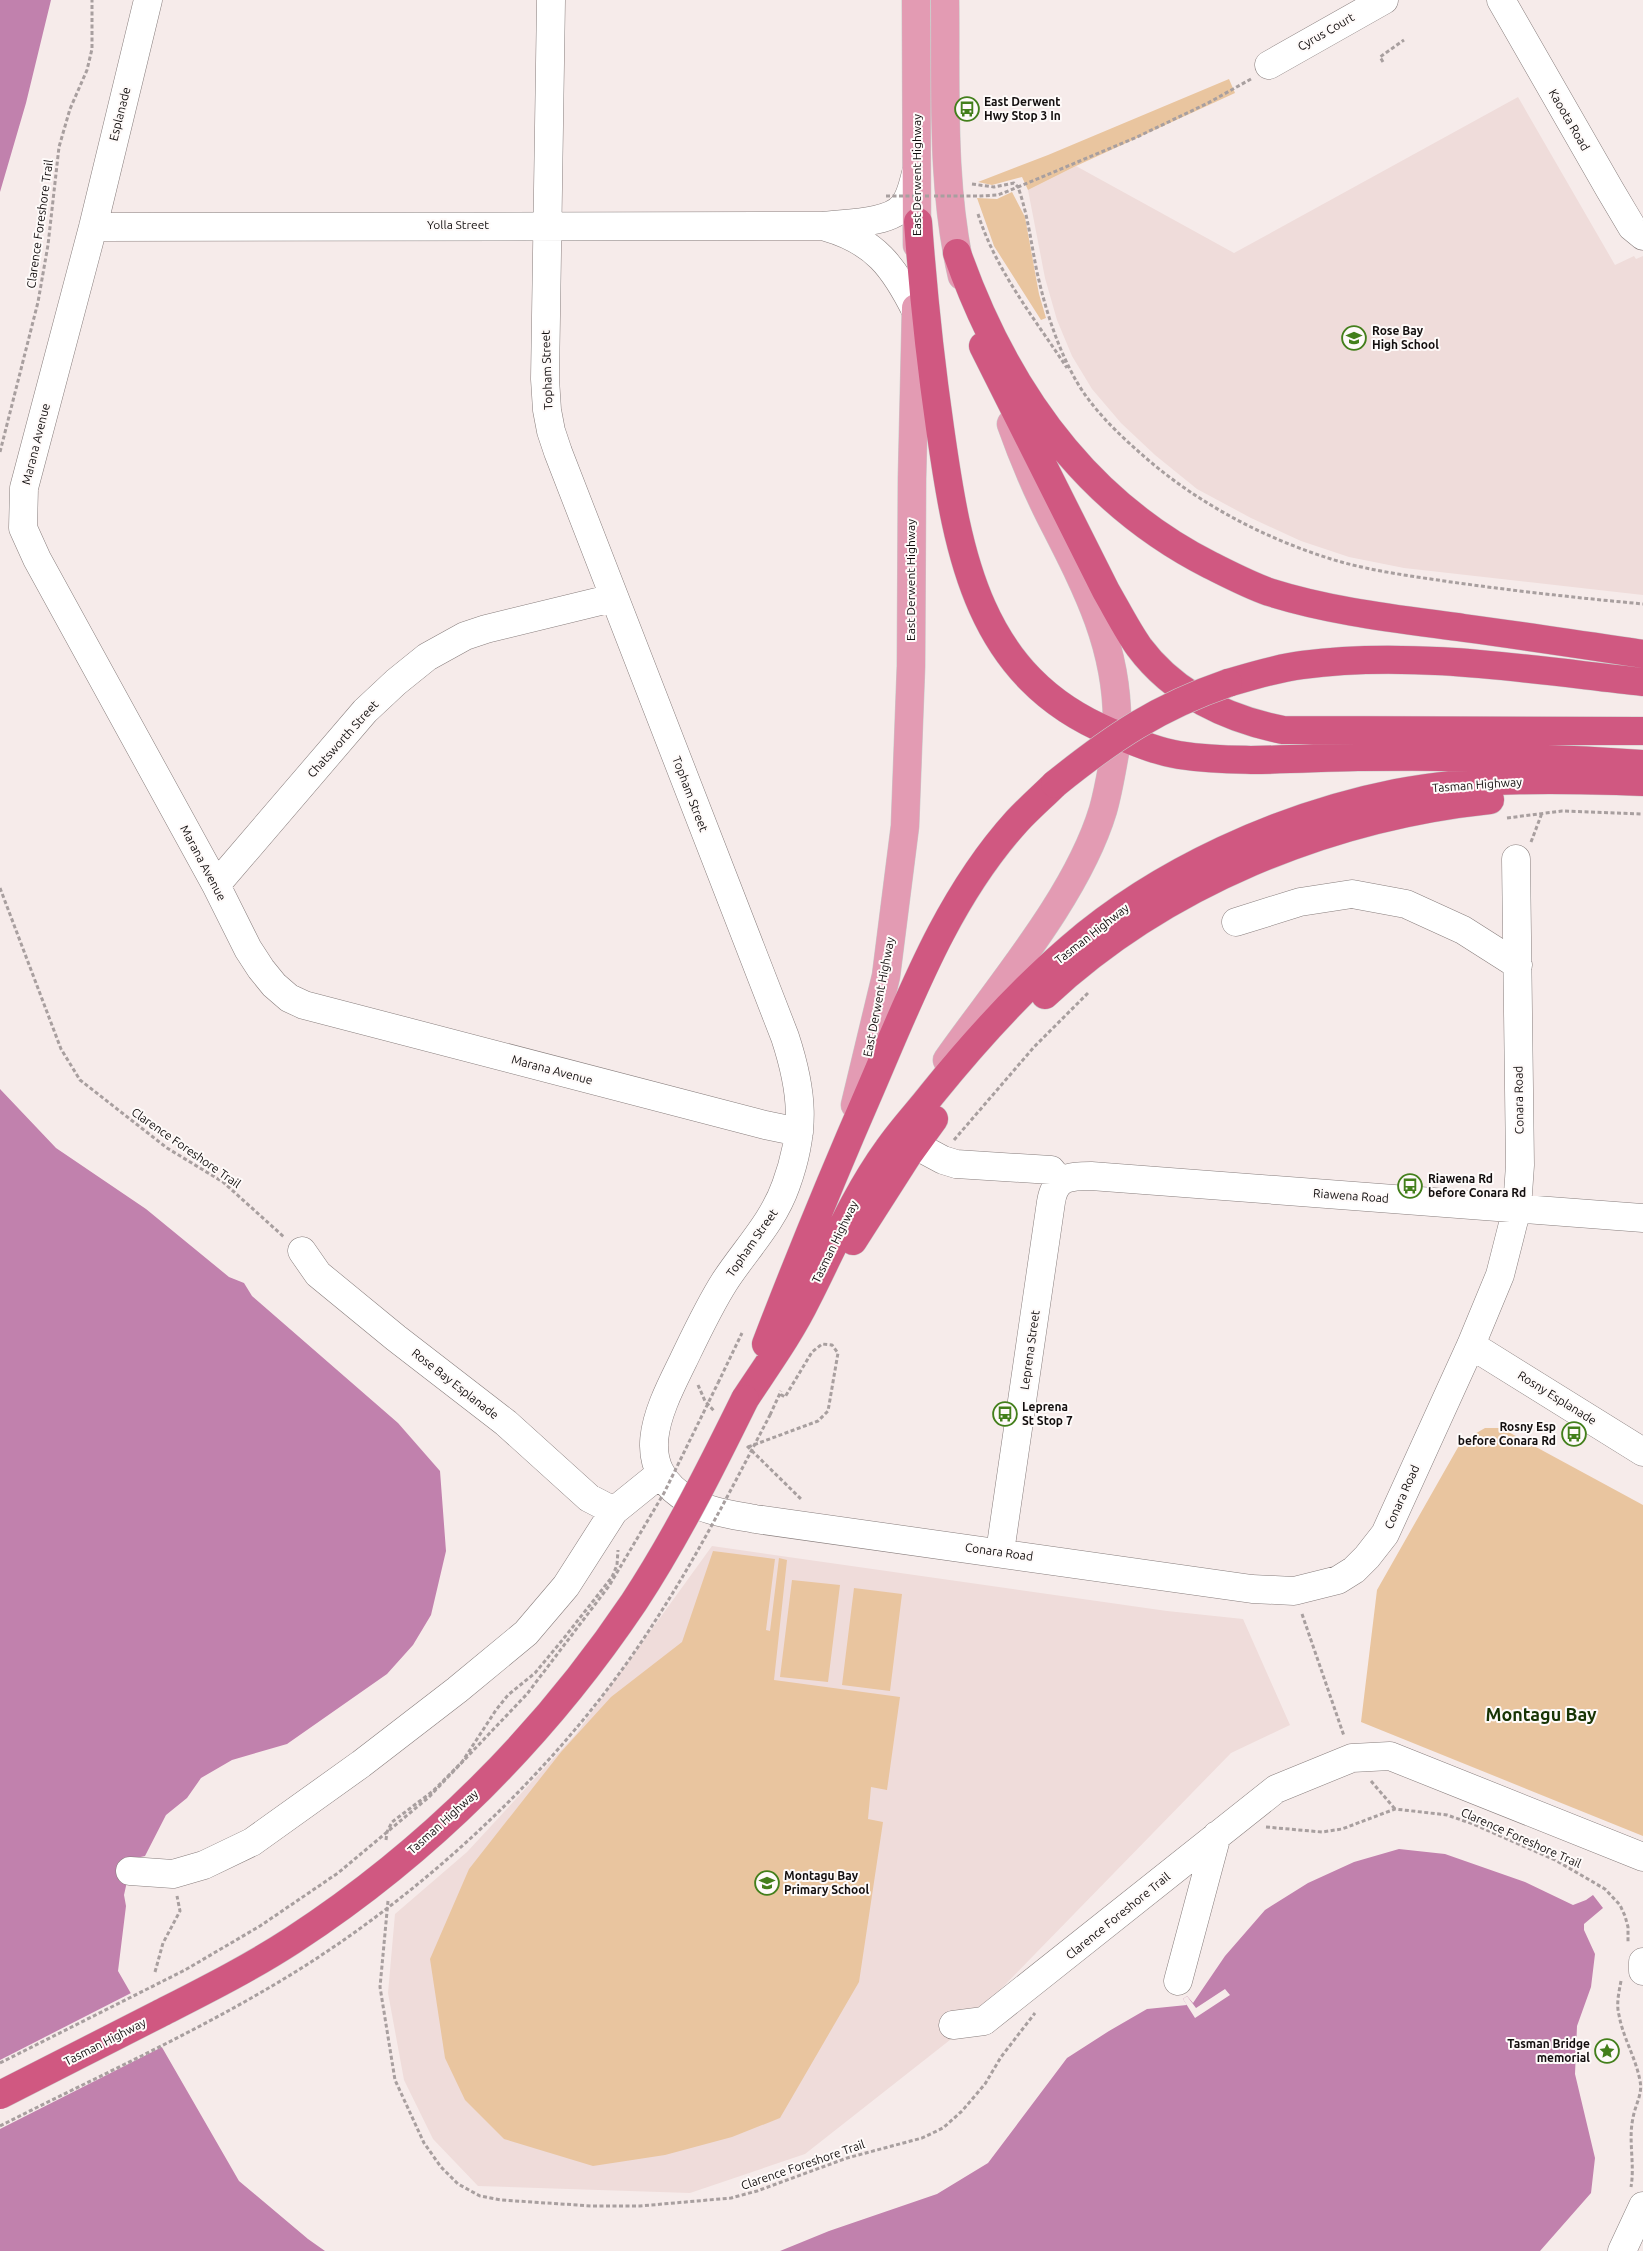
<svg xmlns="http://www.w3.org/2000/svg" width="1643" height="2251" font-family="Ubuntu,sans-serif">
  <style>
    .built { fill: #efdcda }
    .green { fill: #e9c59f }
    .water { fill: #c181ad }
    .pier { fill: #f6ebea }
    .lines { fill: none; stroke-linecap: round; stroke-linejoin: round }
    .minor-casing { stroke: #887e7d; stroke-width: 29 }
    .major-casing { stroke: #cbcaca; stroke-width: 29 }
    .highway-casing { stroke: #cbcaca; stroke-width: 29 }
    .path { stroke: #a89f9f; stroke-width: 3; stroke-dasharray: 4 2.5; stroke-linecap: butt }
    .minor { stroke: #fff; stroke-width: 28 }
    .major { stroke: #e39bb3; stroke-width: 28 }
    .highway { stroke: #d05881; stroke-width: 28 }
    .highway-bridge-casing { stroke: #cbcaca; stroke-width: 29; stroke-linecap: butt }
    .path-bridge { stroke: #a89f9f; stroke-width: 3; stroke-dasharray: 4 2.5; stroke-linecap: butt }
    .highway-bridge { stroke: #d05881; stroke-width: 28 }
    .labels { text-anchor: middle; stroke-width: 4; stroke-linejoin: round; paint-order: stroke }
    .street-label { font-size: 12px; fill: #120e0e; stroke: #fefaf9 }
    .poi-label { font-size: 12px; font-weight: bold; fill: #120e0e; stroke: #fefaf9; text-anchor: start }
    .district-label { font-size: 18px; font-weight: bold; fill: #173404; stroke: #fefaf9 }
  </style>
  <rect width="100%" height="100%" fill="#f6ebea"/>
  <path class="built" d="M1518,97L1615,265L1634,256L1636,259L1643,256V595L1404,568L1349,557L1301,541L1251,518L1197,489L1155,455L1121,423L1092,389L1072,356L1057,320L1045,278L1028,190L1076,166L1234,253Z
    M712,1546L1167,1611L1243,1619L1290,1725L1231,1753L955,2036L805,2154L690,2193L478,2186L433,2139L404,2080L388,1993L395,1914L467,1852L576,1734Z"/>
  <path class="green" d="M1229,79L1235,93L1076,166L1028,190L1022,177L992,185L978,182L1048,155Z
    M1012,192L1025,217L1039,294L1046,318L1041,320L994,246L977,198L997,199Z
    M1485,1428H1501L1643,1505V1836L1361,1722L1377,1590L1461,1442Z
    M713,1551L775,1559L766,1630L770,1631L779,1558L787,1560L774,1680L900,1697L887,1790L871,1787L868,1819L883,1822L859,1982L780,2118L732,2137L665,2155L593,2166L504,2139L465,2100L445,2058L430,1959L469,1869L561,1752L611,1697L682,1642Z
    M792,1580L840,1585L828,1682L780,1677Z
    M854,1588L902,1594L890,1691L842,1685Z"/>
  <path class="water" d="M0,0H51L26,103L0,192Z
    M0,1089L56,1148L146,1209L229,1277L244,1283L252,1296L398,1423L440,1471L446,1551L431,1615L413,1645L387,1674L287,1744L232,1760L201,1778L187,1798L166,1815L145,1856L132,1859L124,1895L126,1906L118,1971L239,2181L308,2239L325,2251H0Z
    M1399,1849L1445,1854L1525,1882L1573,1905L1586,1900L1593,1895L1603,1908L1584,1924V1930L1595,1954L1591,1987L1577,2026L1575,2074L1595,2158L1591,2193L1540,2251H780L829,2231L937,2194L988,2163L1067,2058L1109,2031L1147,2009L1187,2005L1183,1999L1187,1996L1193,2003L1225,1956L1265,1910L1308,1883L1354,1862Z"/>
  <path class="pier" d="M1225,1989L1230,1995L1195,2018L1183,1999L1187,1996L1196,2008Z
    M133,1992L164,2046L0,2129V2060Z"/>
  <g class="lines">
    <g class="minor-casing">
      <path id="minor" d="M148,0L93,227L24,488L23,528L37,559L216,885L248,949L261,969L274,985L289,998L304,1005L765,1125L799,1132
        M551,0L545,379L547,410L551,431L558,452L785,1037C803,1092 806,1130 786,1185C773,1222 746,1249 725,1281C709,1306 696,1334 683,1361C660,1408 628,1466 690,1501C708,1512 734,1515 755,1519L1252,1589L1294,1591L1338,1580L1354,1570L1367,1557L1385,1534L1471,1345L1500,1275L1517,1208L1520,1165L1516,859
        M1501,0L1610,190L1632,227L1643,236
        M1269,65L1384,0
        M93,227L822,226C844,223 891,224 904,205C911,196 913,184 916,173
        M826,227C875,241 894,267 916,311
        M216,885L365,711L396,682L427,657L465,636L486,629L613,598
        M1236,922L1300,902L1352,894L1406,904L1463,930L1518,965
        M915,1145L943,1160L956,1164L1051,1170L1060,1181
        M302,1251L318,1274L396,1338L506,1423L589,1498L614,1511
        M1471,1345L1643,1452
        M1000,1552L1051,1202C1055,1177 1068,1176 1091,1176L1643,1218
        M130,1871L173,1874L204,1865L252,1842L361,1764L457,1690L526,1633L566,1586L614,1511L661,1473
        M1643,1962V1971
        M1178,1981L1217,1835
        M953,2025L984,2021L1276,1789L1352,1758L1390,1756L1643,1857
        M1622,2251L1643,2206"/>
    </g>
    <g class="major-casing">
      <path id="major" d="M916,0L917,245
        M945,0C946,92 941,186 962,276
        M1011,424C1022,455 1035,486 1050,516C1084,583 1117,643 1117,721
        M947,1060C999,986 1077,896 1103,810C1109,789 1112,768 1116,747
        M855,1105L886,976L905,826L911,666L912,479L916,308"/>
    </g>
    <g class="highway-casing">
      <path id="highway" d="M918,222C923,291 930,359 940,428C958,555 978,677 1110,732C1133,741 1155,751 1179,755C1237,764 1299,758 1358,757C1453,756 1548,757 1643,764
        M957,253C1004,386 1082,500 1210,565C1230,575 1249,585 1269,592C1332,612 1399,619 1464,628C1524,636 1583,645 1643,654
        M983,346L1106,591C1117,610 1127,630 1139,647C1174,694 1228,719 1283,730L1643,731
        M1228,683C1252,676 1277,668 1302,665C1413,650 1532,670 1643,682
        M1045,995C1164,884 1328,817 1490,800
        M853,1241L908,1155L934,1119
        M766,1344C799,1258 834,1173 871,1088C911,995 948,897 1017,821C1029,808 1043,796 1055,784
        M745,1399C766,1367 790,1334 807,1299C833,1248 854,1196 888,1149C901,1130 918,1112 932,1094C974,1042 1019,992 1070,948C1159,871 1281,816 1396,793C1477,777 1561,779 1643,782"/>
    </g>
    <path class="path" d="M1383,62L1380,57L1404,40
      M1251,79L1208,103L1137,137L1018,187C1028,215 1031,243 1037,272C1045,308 1056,343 1073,375C1088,404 1114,430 1138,451C1193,501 1261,537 1331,559C1370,571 1411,576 1451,582C1515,591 1579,598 1643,604
      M972,184L994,187L1014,183L1018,187L998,195L981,196
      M978,214C996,271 1035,319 1067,368
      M0,452L38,302L48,245L59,147L70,109L87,70L92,49V0
      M1507,818L1562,811L1643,814
      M1531,842L1542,813
      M0,888L61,1049L80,1080L167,1148L223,1182L284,1237
      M954,1140L1034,1047L1088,993
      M718,1383L742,1333
      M698,1385L705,1401L714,1411
      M770,1415L781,1391
      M747,1446L802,1500
      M748,1447L818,1421L828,1411L838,1353L832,1345L822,1344L812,1352L785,1397L780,1394
      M1302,1614L1344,1736
      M1371,1781L1395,1809
      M1266,1827L1322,1832L1342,1829L1395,1809L1447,1815L1473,1824L1555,1860L1605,1889L1620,1905L1625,1916L1628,1927V1943
      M386,1840L387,1832L392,1822L433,1791L462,1762L496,1710L508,1695L535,1673L564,1638L612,1577L617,1565L618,1550
      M388,1901L380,1987L395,2080L424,2143L441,2167L458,2184L480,2196L501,2200L592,2206H640L731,2198L757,2191L847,2158L922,2138L943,2128L962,2111L985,2084L1001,2057L1035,2013
      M155,1972L163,1943L180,1911L177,1896
      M1621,1981C1619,1992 1616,2004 1619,2015C1623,2038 1636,2058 1640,2081C1643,2094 1635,2105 1633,2118C1628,2140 1635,2164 1631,2187"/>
    <use href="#minor" class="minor"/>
    <use href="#major" class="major"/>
    <use href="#highway" class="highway"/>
    <g class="highway-bridge-casing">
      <path id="highway-bridge" d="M1055,784C1112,738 1158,707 1228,683
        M0,2095C53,2068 106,2041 159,2014C204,1991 250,1968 293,1940C428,1852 544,1736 634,1602C676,1538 711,1468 745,1399"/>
    </g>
    <path class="path-bridge" d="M886,196H931
      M934,196H981
      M0,2063L185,1970L260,1926L338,1873L429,1797L527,1694L609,1586L664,1493L718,1383
      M0,2126C104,2073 213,2025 311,1962C444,1876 572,1753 657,1618C699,1553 734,1484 770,1415"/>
    <use href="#highway-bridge" class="highway-bridge"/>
  </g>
  <defs>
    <g id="bus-ring" transform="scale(1.25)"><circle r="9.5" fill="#fefaf9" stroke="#437f1b" stroke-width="1.5"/><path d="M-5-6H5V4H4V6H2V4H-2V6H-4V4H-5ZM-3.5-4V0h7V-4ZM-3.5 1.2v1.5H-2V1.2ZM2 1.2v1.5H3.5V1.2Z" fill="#437f1b"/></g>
    <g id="school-ring" transform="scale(1.25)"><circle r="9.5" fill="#fefaf9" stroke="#437f1b" stroke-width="1.5"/><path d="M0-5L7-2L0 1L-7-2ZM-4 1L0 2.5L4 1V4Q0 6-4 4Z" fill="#437f1b"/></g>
    <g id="sight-ring" transform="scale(1.25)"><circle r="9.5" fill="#fefaf9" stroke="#437f1b" stroke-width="1.5"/><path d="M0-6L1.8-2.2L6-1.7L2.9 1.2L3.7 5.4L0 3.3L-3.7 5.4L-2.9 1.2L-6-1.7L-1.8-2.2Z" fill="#437f1b"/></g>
  </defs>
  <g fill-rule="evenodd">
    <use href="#bus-ring" x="967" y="109"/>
    <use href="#school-ring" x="1354" y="338"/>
    <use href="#bus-ring" x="1410" y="1186"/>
    <use href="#bus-ring" x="1005" y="1414"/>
    <use href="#bus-ring" x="1574" y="1434"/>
    <use href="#school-ring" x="767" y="1883"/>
    <use href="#sight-ring" x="1607" y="2051"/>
  </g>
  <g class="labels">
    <g class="street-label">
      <text transform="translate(1326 32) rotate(-30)" y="4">Cyrus Court</text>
      <text transform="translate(120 114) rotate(-76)" y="4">Esplanade</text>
      <text transform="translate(1569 120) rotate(60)" y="4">Kaoota Road</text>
      <text transform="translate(917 175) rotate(-90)" y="4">East Derwent Highway</text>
      <text transform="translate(40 224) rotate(-82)" y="4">Clarence Foreshore Trail</text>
      <text x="458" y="229">Yolla Street</text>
      <text transform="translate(547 370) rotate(-92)" y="4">Topham Street</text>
      <text transform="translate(36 444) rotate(-76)" y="4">Marana Avenue</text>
      <text transform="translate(911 580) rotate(-90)" y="4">East Derwent Highway</text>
      <text transform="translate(343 739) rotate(-48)" y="4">Chatsworth Street</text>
      <text transform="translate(1477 785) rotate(-4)" y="4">Tasman Highway</text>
      <text transform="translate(690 794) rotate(69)" y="4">Topham Street</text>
      <text transform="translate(203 863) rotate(62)" y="4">Marana Avenue</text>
      <text transform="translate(1092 934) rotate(-38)" y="4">Tasman Highway</text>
      <text transform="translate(879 997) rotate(-79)" y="4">East Derwent Highway</text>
      <text transform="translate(552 1070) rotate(15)" y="4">Marana Avenue</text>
      <text transform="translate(1519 1100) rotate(-91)" y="4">Conara Road</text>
      <text transform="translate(186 1148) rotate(35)" y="4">Clarence Foreshore Trail</text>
      <text transform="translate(1351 1196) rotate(4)" y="4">Riawena Road</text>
      <text transform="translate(835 1242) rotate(-64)" y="4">Tasman Highway</text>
      <text transform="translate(752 1243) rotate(-55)" y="4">Topham Street</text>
      <text transform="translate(1030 1350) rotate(-82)" y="4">Leprena Street</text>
      <text transform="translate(455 1384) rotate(38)" y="4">Rose Bay Esplanade</text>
      <text transform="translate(1557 1398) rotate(32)" y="4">Rosny Esplanade</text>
      <text transform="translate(1402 1497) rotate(-66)" y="4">Conara Road</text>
      <text transform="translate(999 1552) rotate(8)" y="4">Conara Road</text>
      <text transform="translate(443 1822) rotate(-42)" y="4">Tasman Highway</text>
      <text transform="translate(1521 1838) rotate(24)" y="4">Clarence Foreshore Trail</text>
      <text transform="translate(1118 1916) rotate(-39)" y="4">Clarence Foreshore Trail</text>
      <text transform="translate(105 2042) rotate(-27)" y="4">Tasman Highway</text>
      <text transform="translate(803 2165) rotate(-19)" y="4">Clarence Foreshore Trail</text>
    </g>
    <g class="poi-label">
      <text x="984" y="106">East Derwent<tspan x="984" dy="14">Hwy Stop 3 In</tspan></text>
      <text x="1372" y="335">Rose Bay<tspan x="1372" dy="14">High School</tspan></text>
      <text x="1428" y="1183">Riawena Rd<tspan x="1428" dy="14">before Conara Rd</tspan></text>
      <text x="1022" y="1411">Leprena<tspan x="1022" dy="14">St Stop 7</tspan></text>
      <text x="1556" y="1431" text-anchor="end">Rosny Esp<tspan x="1556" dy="14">before Conara Rd</tspan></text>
      <text x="784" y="1880">Montagu Bay<tspan x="784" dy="14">Primary School</tspan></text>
      <text x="1590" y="2048" text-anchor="end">Tasman Bridge<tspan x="1590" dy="14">memorial</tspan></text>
    </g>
    <g class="district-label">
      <text x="1541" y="1721">Montagu Bay</text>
    </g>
  </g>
</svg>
